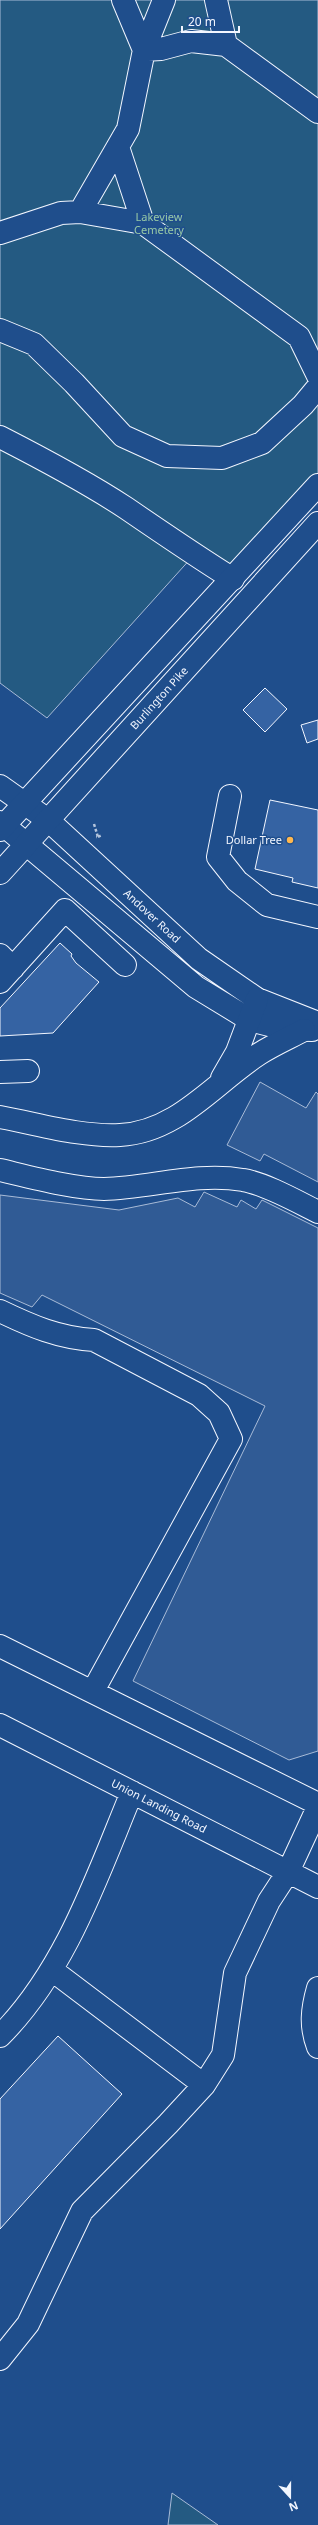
<svg xmlns="http://www.w3.org/2000/svg" width="318" height="2525" font-family="'Noto Sans',sans-serif">
  <style>
    .green { fill: #245a82; stroke: #a8bbd7 }
    .parking { fill: #305b95; stroke: #a8bbd7 }
    .building { fill: #3563a3; stroke: #f2f6ff }
    .lines { fill: none; stroke-linecap: round; stroke-linejoin: round }
    .minor-casing { stroke: #f2f6ff; stroke-width: 24 }
    .highway-casing { stroke: #f2f6ff; stroke-width: 24 }
    .path { stroke: #b3c4dc; stroke-width: 2.5; stroke-dasharray: 3 2; stroke-linecap: butt }
    .minor { stroke: #1f4e8c; stroke-width: 22 }
    .highway { stroke: #1f4e8c; stroke-width: 22 }
    .poi-dot { fill: #ffb74d; stroke: #1f4e8c; stroke-width: 1.5 }
    .labels { text-anchor: middle; stroke-width: 3; stroke-linejoin: round; paint-order: stroke }
    .park-label { font-size: 11px; fill: #97c8a6; stroke: #1f4e8c }
    .street-label { font-size: 11px; fill: #f2f6ff; stroke: #1f4e8c }
    .poi-label { font-size: 11px; fill: #f2f6ff; stroke: #1f4e8c; text-anchor: end }
  </style>
  <rect width="100%" height="100%" fill="#1f4e8c"/>
  <path class="green" d="M0,0H318V485L233,579L193,556L47,718L0,683Z
    M172,2493L218,2525H168Z"/>
  <path class="parking" d="M260,1082L306,1108L316,1092L318,1094V1182L264,1154L260,1161L227,1145Z
    M204,1192L237,1207L241,1200L256,1209L262,1200L318,1228V1751L289,1760L133,1681L265,1406L42,1295L32,1307L0,1293V1195L119,1210L178,1198L195,1207Z"/>
  <path class="building" d="M265,688L287,709L265,732L243,710Z
    M318,720V739L307,743L301,725Z
    M270,800L318,810V888L292,882L293,878L255,869Z
    M60,943L72,954L71,956L76,963L99,982L53,1033L0,1036V1008Z
    M58,2036L122,2094L0,2229V2099Z"/>
  <g class="lines">
    <g class="minor-casing">
      <path id="minor" d="M164,0L144,50L161,49L191,41L226,45L318,112
        M216,0L226,45
        M118,147L143,223
        M80,212L128,129L144,50L123,0
        M0,233L61,213L80,212L143,223L299,337L318,376
        M0,330L34,344L74,383L123,436L167,456L222,458L262,443L303,405L318,387
        M0,437C43,459 85,481 126,508C161,532 196,556 233,579
        M0,786L48,820L199,959L257,999L318,1023
        M230,796L218,857L237,881L267,905L318,917
        M0,822L196,987L250,1020L285,1029L312,1030
        M0,955L13,968
        M0,982L65,910L125,965
        M0,1072L28,1071
        M0,1170C30,1177 75,1189 104,1189C150,1188 196,1172 243,1180C264,1183 298,1202 318,1212
        M0,1311C31,1326 59,1338 94,1340L199,1395L219,1413L231,1439L93,1691
        M0,1646L318,1804
        M0,1725L318,1887
        M52,1970L204,2085
        M318,1988C312,2009 310,2026 318,2047
        M0,2036C66,1970 97,1876 132,1792
        M0,2359L28,2324L82,2211L168,2124L204,2085L223,2055L235,1973L269,1901L288,1872L318,1807"/>
    </g>
    <g class="highway-casing">
      <path id="highway" d="M0,830L318,485
        M0,873L318,523
        M222,1078L237,1052L257,999
        M0,1117C39,1124 80,1137 120,1135C178,1132 214,1083 259,1054C273,1045 289,1038 304,1030"/>
    </g>
    <path class="path" d="M94,824L98,837H96
      M98,837L102,835"/>
    <use href="#minor" class="minor"/>
    <use href="#highway" class="highway"/>
  </g>
  <circle class="poi-dot" cx="290" cy="840" r="4"/>
  <g class="labels">
    <g class="park-label">
      <text x="159" y="221">Lakeview<tspan x="159" dy="13">Cemetery</tspan></text>
    </g>
    <g class="street-label">
      <text transform="translate(159 698) rotate(-48)" y="4">Burlington Pike</text>
      <text transform="translate(152 916) rotate(43)" y="4">Andover Road</text>
      <text transform="translate(159 1806) rotate(27)" y="4">Union Landing Road</text>
    </g>
    <g class="poi-label">
      <text x="282" y="844">Dollar Tree</text>
    </g>
  </g>
  <g transform="translate(290 2497) rotate(159)" stroke="#1f4e8c" stroke-width="3" paint-order="stroke">
  <path d="M0-3L7 15L0 10L-7 15Z" fill="#f2f6ff"/>
  <text y="-6" font-size="11" font-weight="bold" text-anchor="middle" fill="#f2f6ff">N</text>
  </g>
  <path d="M182 26v6h57v-6" fill="none" stroke="#f2f6ff" stroke-width="2"/>
  <text x="188" y="26" font-size="12" fill="#f2f6ff" stroke="#1f4e8c" stroke-width="3" paint-order="stroke">20 m</text>
</svg>
